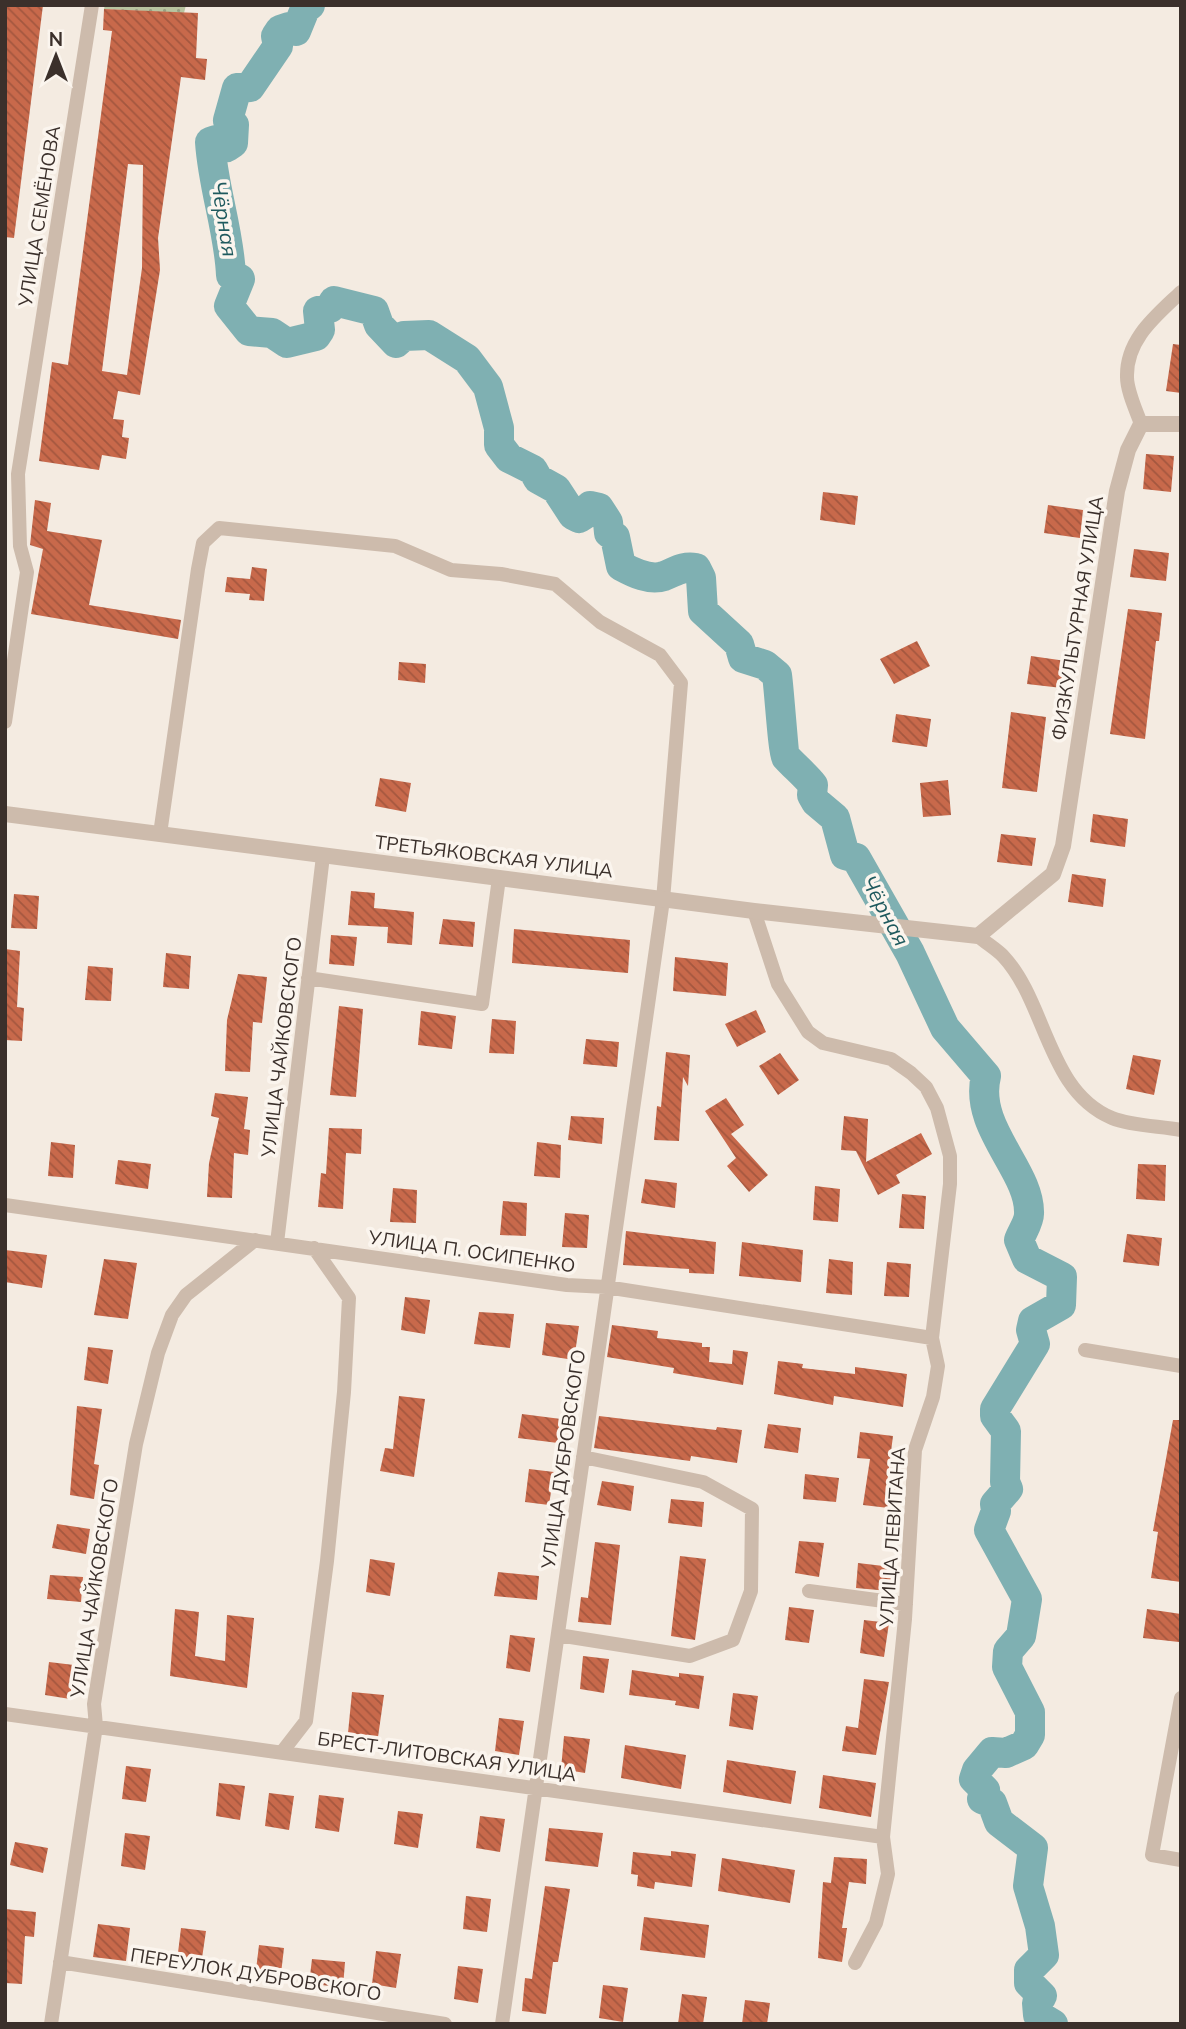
<svg xmlns="http://www.w3.org/2000/svg" width="1186" height="2029" font-family="Mulish,sans-serif">
  <style>
    .garden { fill: url(#garden-dots) }
    .lines { fill: none; stroke-linecap: round; stroke-linejoin: round }
    .river { stroke: #7fb0b2; stroke-width: 30 }
    .building { fill: url(#building-back-hatch); fill-rule: evenodd }
    .minor { stroke: #cdbbac; stroke-width: 14 }
    .tertiary { stroke: #cdbbac; stroke-width: 16 }
    .labels { text-anchor: middle; stroke-width: 7; stroke-linejoin: round; paint-order: stroke }
    .street-label { font-size: 19px; fill: #3b302b; stroke: #fbf5ee }
    .water-label { font-size: 21px; font-style: italic; fill: #1f5a5e; stroke: #fbf5ee }
  </style>
  <defs>
    <pattern id="garden-dots" width="8" height="8" patternUnits="userSpaceOnUse" patternTransform="scale(1.75)"><rect width="8" height="8" fill="#b8c4a0"/><path d="M2 2h.1M6 6h.1" fill="none" stroke="#97a083" stroke-width="1.8" stroke-linecap="round"/></pattern>
    <pattern id="building-back-hatch" width="6" height="6" patternUnits="userSpaceOnUse" patternTransform="scale(1.75)"><rect width="6" height="6" fill="#c8694b"/><path d="M-1 5l2 2M0 0l6 6M5-1l2 2" fill="none" stroke="#a4573f"/></pattern>
  </defs>
  <rect width="100%" height="100%" fill="#f4ebe1"/>
  <path class="garden" d="M105,5H186L184,13L104,9Z"/>
  <g class="lines">
    <path class="river" d="M310,5L305,9L296,31L289,27L280,30L276,36L278,46L250,87L237,88L228,120L234,125L233,143L227,147L216,140L210,142C213,188 229,230 231,275L240,279L229,306L249,331L272,333L287,343L316,336L320,330L318,311L330,308L334,301L374,311L379,325L396,343L404,336L429,335L467,359L488,387L499,428V445L509,458L533,470L538,479L556,489L573,515L579,518L590,511V506L599,508L608,522L609,533L615,537L621,566C634,573 650,581 664,576C677,571 682,566 696,568L701,578L703,611L739,644L743,658L765,665L777,675C779,688 783,752 786,757C794,766 805,775 813,785L812,795L816,802L835,818L845,855L856,858L910,953L945,1028L986,1076C973,1128 1031,1171 1029,1214C1029,1222 1022,1232 1019,1240L1027,1259L1062,1277L1061,1305L1033,1321L1031,1330L1035,1344L995,1409V1416L1006,1431L1005,1482L1008,1489L995,1504L996,1511L989,1530L1027,1599L1021,1636L1008,1651L1007,1667L1030,1712V1735L1024,1745L1006,1753L992,1752L977,1770L974,1779L985,1790L982,1799L992,1803L999,1822L1033,1848L1028,1886L1040,1926L1044,1955L1029,1970V1983L1042,1996L1037,2003L1038,2015L1053,2024"/>
  </g>
  <path class="building" d="M5,5H43L14,238L5,237Z
    M104,9L198,13L196,58L207,59L205,80L181,77L158,238L160,270L140,395L118,391L113,419L124,420L122,437L129,438L126,459L102,455L99,470L39,461L52,362L68,365L112,31L103,30ZM128,164L143,165L142,268L127,375L102,371Z
    M1173,344L1181,345V393L1166,391Z
    M1146,454L1174,456L1171,492L1143,489Z
    M823,492L858,496L855,525L820,520Z
    M35,500L51,503L47,531L102,540L89,605L181,620L178,639L31,614L43,549L30,545Z
    M1048,505L1083,510L1080,538L1044,533Z
    M1134,549L1169,553L1166,581L1130,577Z
    M252,567L267,569L264,601L249,600L250,594L225,592L227,577L250,579Z
    M1128,609L1162,613L1159,641H1156L1145,739L1110,734Z
    M917,641L930,666L894,684L880,659Z
    M1031,656L1066,661L1062,688L1027,684Z
    M399,662L426,664L425,683L398,680Z
    M1011,712L1046,717L1037,792L1002,788Z
    M896,714L931,719L927,747L892,742Z
    M380,778L411,783L406,812L375,806Z
    M948,780L951,815L923,817L920,783Z
    M1093,814L1128,819L1125,847L1090,842Z
    M1001,834L1036,838L1032,866L997,862Z
    M1072,874L1106,879L1103,907L1068,902Z
    M351,891L375,893L374,908L414,912L412,945L387,943L388,927L348,925Z
    M14,894L39,896L37,929L11,928Z
    M443,919L475,922L473,947L439,944Z
    M514,929L630,940L628,973L512,963Z
    M331,935L357,937L354,966L329,964Z
    M5,949L20,951L17,1007L24,1008L22,1041L5,1040Z
    M166,953L191,956L189,989L163,987Z
    M675,957L728,963L726,996L673,991Z
    M88,966L113,968L111,1001L85,1000Z
    M238,974L267,977L262,1023L253,1022L250,1072L225,1071L227,1020Z
    M339,1006L363,1009L356,1097L330,1095Z
    M756,1010L766,1032L737,1047L725,1024Z
    M421,1011L456,1016L452,1049L418,1045Z
    M492,1019L516,1021L514,1054L489,1053Z
    M586,1039L619,1042L617,1067L583,1064Z
    M666,1052L690,1055L688,1086L683,1077L679,1141L654,1140L657,1106L661,1107Z
    M780,1053L799,1080L778,1095L759,1066Z
    M1133,1055L1161,1060L1154,1095L1126,1089Z
    M215,1093L248,1097L244,1129L250,1130L248,1155L234,1153L232,1198L207,1197L209,1163L219,1118L211,1116Z
    M726,1098L744,1125L731,1134L768,1175L749,1192L727,1166L736,1158L705,1111Z
    M571,1116L604,1118L602,1144L568,1140Z
    M844,1116L868,1119L866,1162L921,1133L932,1154L896,1175L900,1183L878,1195L856,1151L841,1150Z
    M329,1128L362,1129L361,1154L346,1153L343,1209L318,1207L321,1173L326,1174Z
    M51,1142L75,1145L73,1178L48,1176Z
    M537,1142L561,1145L560,1178L534,1176Z
    M118,1160L151,1164L148,1189L115,1184Z
    M1138,1164L1166,1165L1165,1201L1136,1199Z
    M645,1179L677,1183L675,1208L641,1203Z
    M815,1186L840,1189L838,1222L813,1220Z
    M393,1188L417,1190L416,1223L390,1222Z
    M902,1194L926,1196L924,1229L899,1228Z
    M503,1201L527,1203L526,1236L500,1235Z
    M565,1213L589,1215L587,1248L562,1247Z
    M626,1231L716,1242L714,1274L689,1273V1269L623,1265Z
    M1127,1234L1162,1238L1159,1266L1123,1262Z
    M742,1242L803,1250L801,1282L739,1276Z
    M5,1250L47,1255L42,1288L5,1282Z
    M104,1259L137,1263L128,1319L94,1315Z
    M829,1259L853,1262L852,1295L826,1293Z
    M887,1262L911,1264L909,1297L884,1296Z
    M405,1297L430,1300L425,1334L401,1330Z
    M479,1312L514,1314L510,1348L474,1344Z
    M546,1323L579,1326L574,1360L542,1355Z
    M612,1325L658,1331L657,1338L702,1343V1347H710L709,1362L732,1364L733,1350L748,1352L743,1385L673,1373L674,1368L607,1357Z
    M88,1347L113,1350L108,1384L84,1380Z
    M778,1361L803,1364L802,1368L855,1374V1367L907,1374L903,1407L834,1396L833,1405L774,1394Z
    M399,1396L425,1399L414,1477L380,1471L385,1448L393,1449Z
    M77,1406L102,1409L94,1464L99,1465L94,1499L70,1495Z
    M522,1414L561,1419L558,1443L518,1438Z
    M599,1416L716,1430L717,1427L742,1430L737,1463L691,1456L690,1461L594,1448Z
    M1173,1420H1181V1582L1151,1578L1158,1532L1153,1531Z
    M768,1424L801,1428L798,1453L764,1448Z
    M860,1432L893,1436L887,1483L899,1484L897,1509L863,1505L870,1459L857,1458Z
    M529,1469L554,1472L549,1505L525,1502Z
    M805,1474L839,1478L836,1502L803,1499Z
    M602,1481L634,1486L631,1511L597,1505Z
    M671,1499L704,1502L702,1527L668,1523Z
    M57,1524L90,1529L86,1554L52,1548Z
    M799,1541L824,1543L819,1577L795,1573Z
    M595,1542L620,1545L611,1625L578,1622L581,1597L588,1598Z
    M680,1556L706,1559L695,1640L671,1636Z
    M370,1559L395,1563L390,1596L366,1592Z
    M858,1563L892,1567L889,1591L856,1588Z
    M498,1572L539,1576L537,1600L494,1596Z
    M50,1575L83,1577L81,1602L47,1599Z
    M789,1607L814,1610L809,1643L785,1640Z
    M175,1609L199,1612L195,1656L225,1661L227,1615L254,1618L247,1688L170,1676Z
    M1147,1609L1181,1614L1179,1642L1143,1638Z
    M864,1620L889,1623L884,1657L860,1653Z
    M510,1635L535,1638L530,1672L506,1668Z
    M583,1656L609,1659L604,1693L580,1689Z
    M49,1662L74,1665L70,1699L45,1695Z
    M632,1670L679,1677V1673L704,1676L699,1709L675,1705L676,1701L629,1695Z
    M864,1679L889,1682L876,1755L842,1751L846,1726L858,1728Z
    M352,1692L384,1695L378,1737L348,1733Z
    M733,1693L758,1696L753,1730L729,1726Z
    M499,1718L524,1721L519,1755L495,1751Z
    M564,1736L590,1739L585,1773L561,1769Z
    M625,1745L686,1755L681,1789L621,1778Z
    M727,1760L796,1771L791,1804L723,1792Z
    M126,1766L151,1769L146,1802L122,1799Z
    M823,1775L876,1783L871,1817L819,1808Z
    M219,1783L245,1786L240,1820L216,1816Z
    M269,1793L294,1796L289,1830L265,1826Z
    M319,1795L344,1798L339,1832L315,1828Z
    M398,1811L423,1814L418,1848L394,1844Z
    M480,1816L505,1819L500,1852L476,1848Z
    M549,1828L603,1833L598,1867L545,1861Z
    M125,1833L150,1836L145,1870L121,1866Z
    M15,1842L48,1848L43,1873L10,1865Z
    M671,1851L696,1854L692,1887L655,1882L654,1889L637,1886L638,1875L631,1874L633,1852L671,1856Z
    M834,1857L867,1859L866,1884L849,1882L842,1928H847L842,1962L818,1958L823,1882L831,1883Z
    M722,1858L795,1870L790,1903L718,1891Z
    M545,1886L570,1889L558,1962H553L546,2014L522,2011L525,1978L532,1979Z
    M466,1896L491,1899L487,1932L463,1929Z
    M5,1909L36,1912L34,1937L25,1936L22,1984L5,1983Z
    M644,1917L709,1925L705,1958L640,1950Z
    M98,1924L130,1928L126,1961L93,1957Z
    M181,1928L206,1931L201,1965L177,1961Z
    M259,1945L284,1948L280,1982L255,1978Z
    M376,1951L401,1954L396,1988L372,1984Z
    M312,1959L345,1962L343,1987L309,1984Z
    M458,1966L483,1969L478,2003L454,1999Z
    M603,1985L628,1988L623,2022L599,2018Z
    M682,1994L707,1997L703,2024H678Z
    M745,2000L770,2003L767,2024H742Z"/>
  <g class="lines">
    <path class="minor" d="M1141,424C1136,410 1127,391 1127,377C1126,339 1156,316 1181,292
      M5,722L27,572L20,546L18,474L92,5
      M160,834L198,569L203,543L219,528L395,546L451,570L501,574L555,584L600,622L660,655L681,683L663,900L502,2024
      M754,911L778,984L808,1032L823,1043L891,1059L911,1073L926,1087L937,1108L950,1156V1184L932,1338L938,1366L933,1397L915,1450L905,1619L883,1837L888,1874L876,1923L855,1963
      M978,936C986,943 996,949 1003,956C1047,1003 1047,1091 1112,1118C1132,1126 1159,1126 1181,1130
      M308,978L482,1004L499,878
      M5,1205L567,1285L606,1287L932,1338
      M277,1243L323,856
      M1085,1350L1181,1366
      M809,1591L906,1604
      M558,1635L690,1656L733,1640L751,1591L752,1509L703,1482L583,1457
      M1181,1698L1152,1855L1181,1860
      M5,1714L883,1837
      M282,1752L306,1721L327,1561L344,1392L349,1298L314,1248
      M60,1962L445,2024
      M51,2024L96,1726L94,1704L136,1444L158,1353L172,1315L186,1295L255,1240"/>
    <path class="tertiary" d="M5,814L754,911L978,936L1053,874L1063,846L1117,491L1128,450L1141,424H1181"/>
  </g>
  <g class="labels">
    <g class="street-label">
      <text transform="translate(39 216) rotate(-81)" y="7">УЛИЦА СЕМЁНОВА</text>
      <text transform="translate(1077 618) rotate(-81)" y="7">ФИЗКУЛЬТУРНАЯ УЛИЦА</text>
      <text transform="translate(494 856) rotate(7)" y="7">ТРЕТЬЯКОВСКАЯ УЛИЦА</text>
      <text transform="translate(281 1047) rotate(-83)" y="7">УЛИЦА ЧАЙКОВСКОГО</text>
      <text transform="translate(472 1251) rotate(8)" y="7">УЛИЦА П. ОСИПЕНКО</text>
      <text transform="translate(563 1459) rotate(-82)" y="7">УЛИЦА ДУБРОВСКОГО</text>
      <text transform="translate(892 1537) rotate(-86)" y="7">УЛИЦА ЛЕВИТАНА</text>
      <text transform="translate(94 1588) rotate(-81)" y="7">УЛИЦА ЧАЙКОВСКОГО</text>
      <text transform="translate(447 1756) rotate(8)" y="7">БРЕСТ-ЛИТОВСКАЯ УЛИЦА</text>
      <text transform="translate(256 1974) rotate(9)" y="7">ПЕРЕУЛОК ДУБРОВСКОГО</text>
    </g>
    <g class="water-label">
      <text transform="translate(224 219) rotate(81)" y="7">Чёрная</text>
      <text transform="translate(885 911) rotate(62)" y="7">Чёрная</text>
    </g>
  </g>
  <rect width="1186" height="2029" fill="none" stroke="#3b302b" stroke-width="14"/>
  <g transform="translate(56 56)" stroke="#fbf5ee" stroke-width="5" paint-order="stroke">
  <path d="M0-5L12 26L0 18L-12 26Z" fill="#3b302b"/>
  <text y="-10" font-size="19" font-weight="bold" text-anchor="middle" fill="#3b302b">N</text>
  </g>
</svg>
